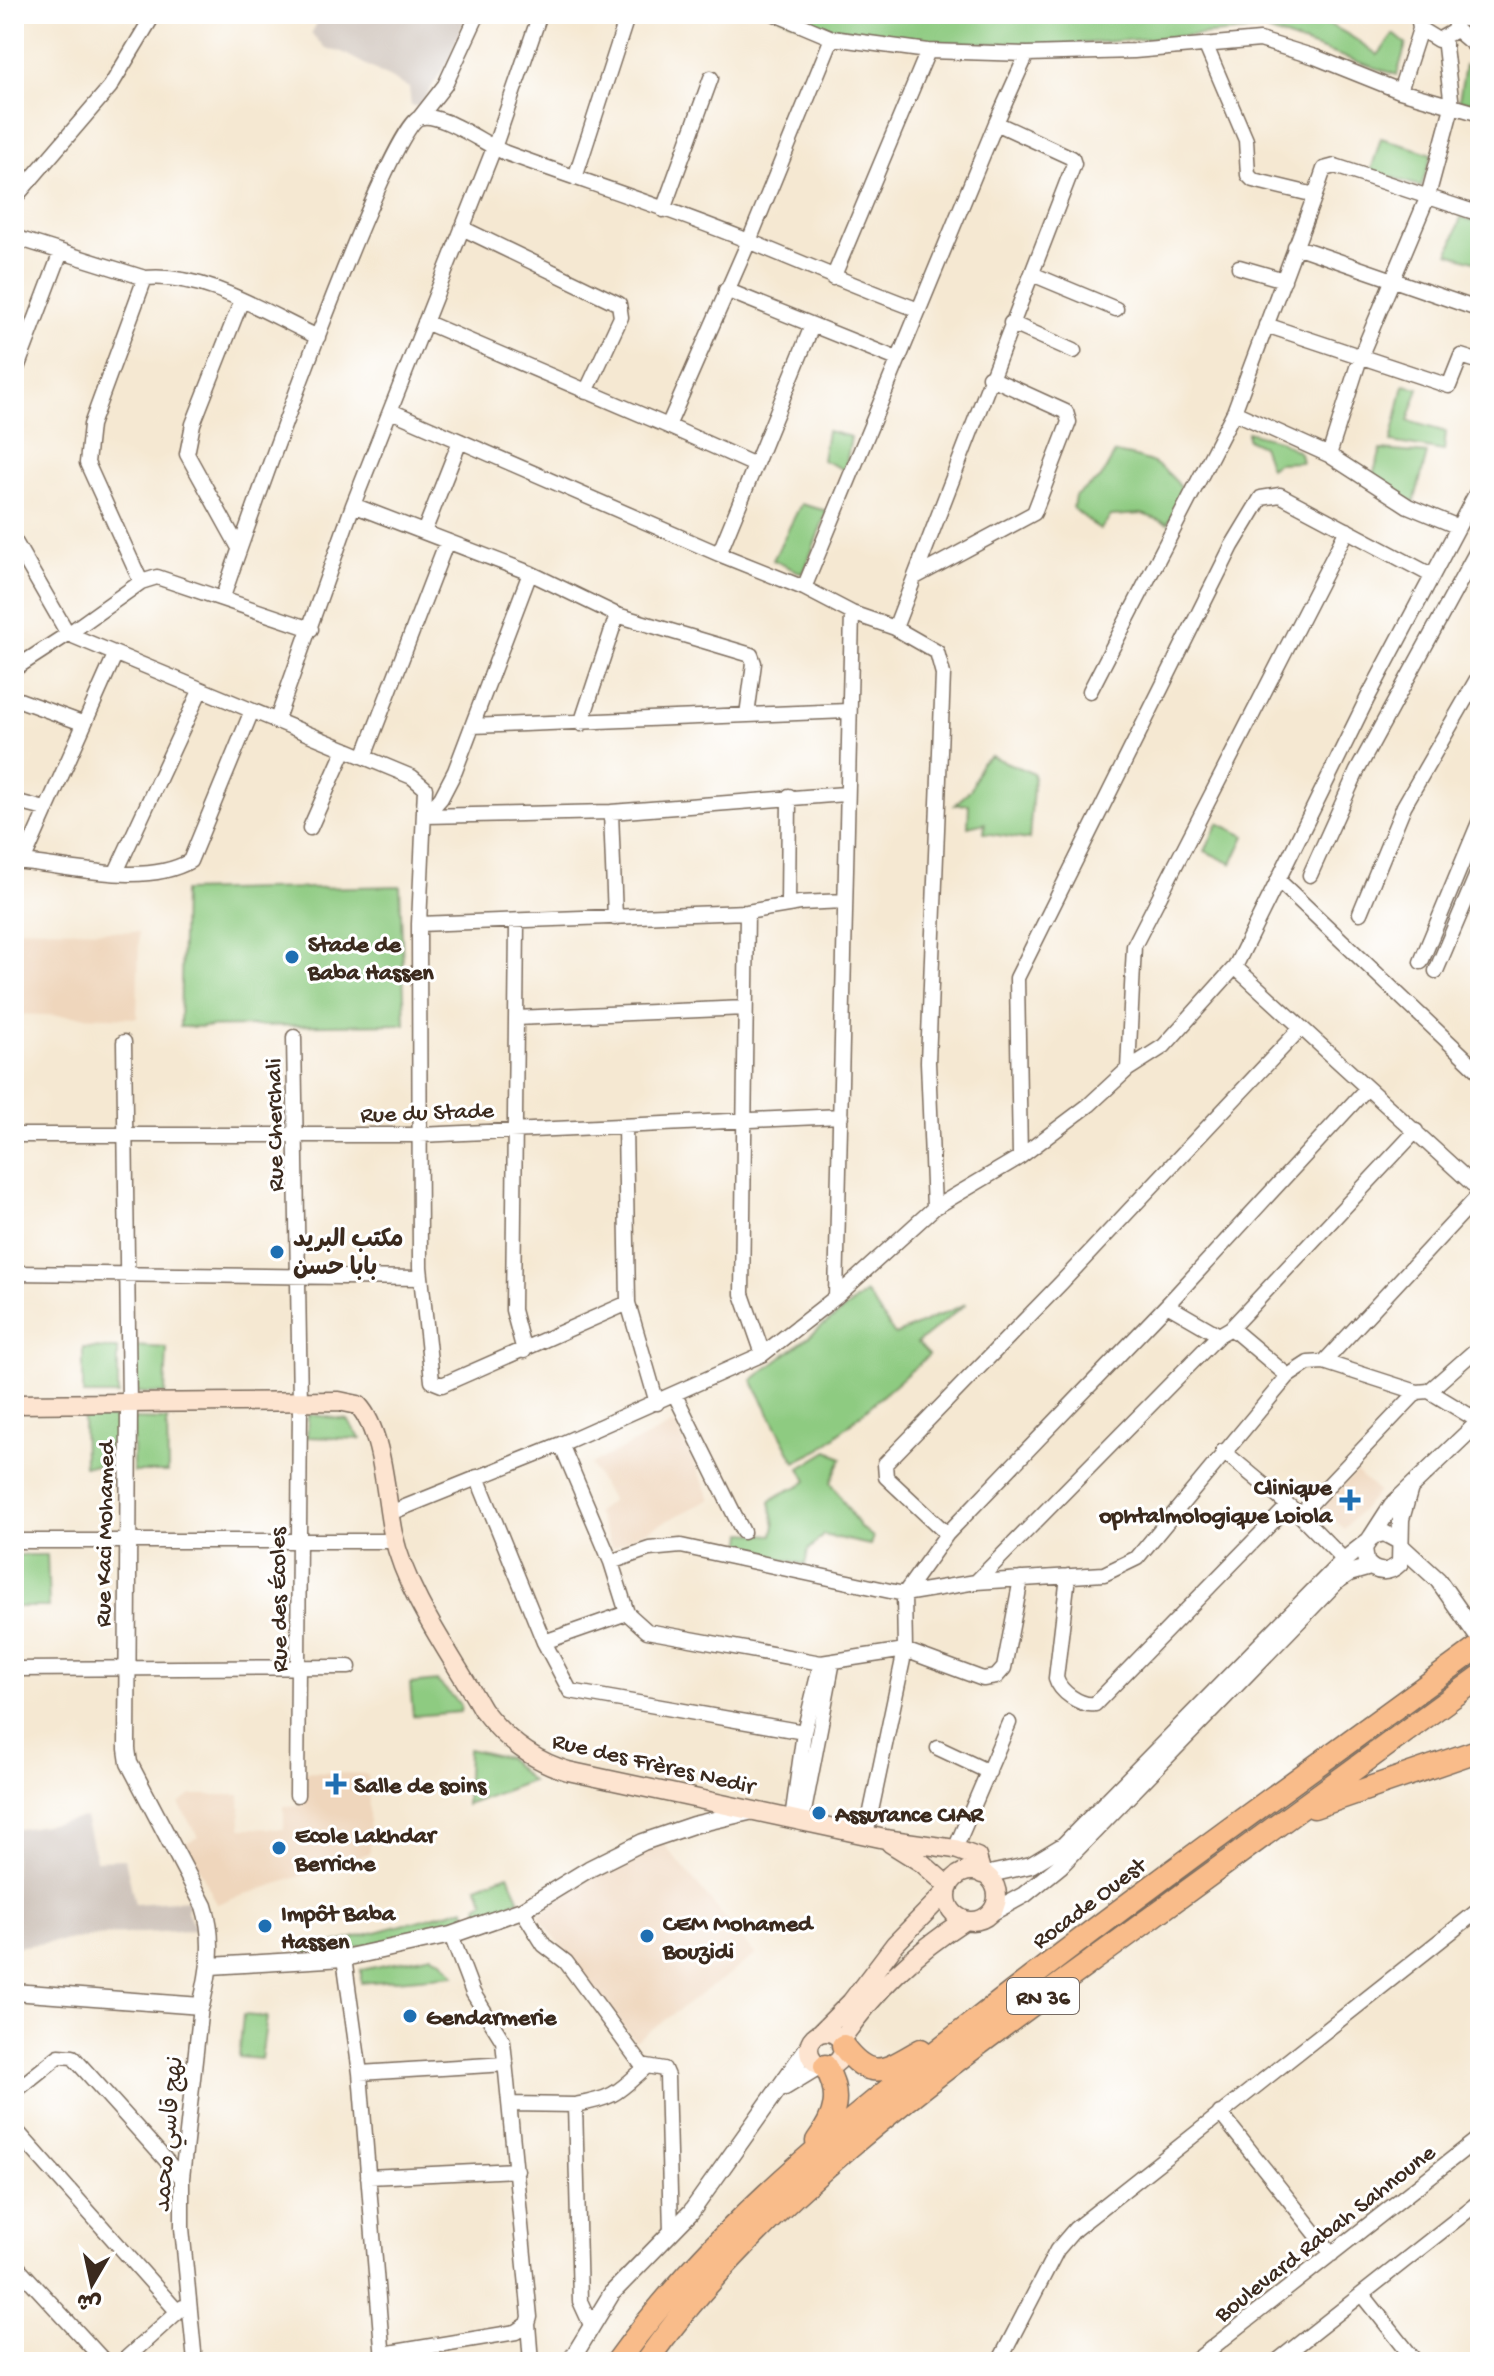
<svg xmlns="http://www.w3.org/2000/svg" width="1494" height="2376" font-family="'Gochi Hand','Playpen Sans Arabic',sans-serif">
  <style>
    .built { fill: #efd6bc }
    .industrial { fill: #cdc2b9 }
    .green { fill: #8ecb81; stroke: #647a50; stroke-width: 2 }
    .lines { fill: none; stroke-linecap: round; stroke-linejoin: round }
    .minor-casing { stroke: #7c6c5d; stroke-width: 17 }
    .tertiary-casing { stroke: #7c6c5d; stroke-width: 19 }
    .secondary-casing { stroke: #7c6c5d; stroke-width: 21 }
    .trunk-casing { stroke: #7c6c5d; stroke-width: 25 }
    .minor { stroke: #fff; stroke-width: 14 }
    .tertiary { stroke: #fff; stroke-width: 16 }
    .secondary { stroke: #fde4d0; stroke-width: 18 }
    .trunk { stroke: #f9bc8a; stroke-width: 22 }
    .poi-dot { fill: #1f6fb2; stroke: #fff; stroke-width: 3 }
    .labels { text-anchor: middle; stroke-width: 6; stroke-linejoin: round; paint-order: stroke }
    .shield { fill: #fff; stroke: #766a62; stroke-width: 2 }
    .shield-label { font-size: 22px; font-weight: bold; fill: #3b2a1e }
    .poi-label { font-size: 24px; font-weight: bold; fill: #3b2a1e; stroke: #fff; text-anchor: start }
    .street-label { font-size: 24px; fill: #3b2a1e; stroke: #fff }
  </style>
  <rect width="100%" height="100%" fill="#fff"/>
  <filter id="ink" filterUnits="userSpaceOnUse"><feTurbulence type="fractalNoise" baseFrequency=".0125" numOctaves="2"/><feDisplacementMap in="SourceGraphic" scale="16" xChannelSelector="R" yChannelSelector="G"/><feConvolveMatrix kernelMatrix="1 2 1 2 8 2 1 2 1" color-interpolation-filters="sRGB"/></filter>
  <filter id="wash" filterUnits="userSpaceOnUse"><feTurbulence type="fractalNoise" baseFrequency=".006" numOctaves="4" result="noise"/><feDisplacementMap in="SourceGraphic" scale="32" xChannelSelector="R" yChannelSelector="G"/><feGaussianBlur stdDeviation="1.8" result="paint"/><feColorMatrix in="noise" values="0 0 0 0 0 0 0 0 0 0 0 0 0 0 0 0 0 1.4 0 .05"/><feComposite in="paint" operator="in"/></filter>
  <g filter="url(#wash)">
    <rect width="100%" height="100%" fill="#f5e8d2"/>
    <path class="built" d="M14,928L139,932L137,1018L14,1014Z
      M675,1423L711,1499L612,1548L596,1512L612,1501L590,1465Z
      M1356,1472L1378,1492L1344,1529L1322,1509Z
      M302,1772L368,1774L370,1853L217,1904L186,1843L198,1837L179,1804L191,1795H240L241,1828L284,1829V1806L304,1805Z
      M662,1842L756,1955L635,2041L538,1916L616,1859Z"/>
    <path class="industrial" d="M322,14H467L449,59L420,106H411L409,88L342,52L328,50L311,34Z
      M85,1818L96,1860L125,1859L135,1904L190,1900L187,1911L196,1930L108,1935L14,1947V1830Z"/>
    <path class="green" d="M773,14H1178L1232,25L1239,14C1305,14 1323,14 1378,55L1394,34L1406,44L1397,75L1264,30L1062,45L890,41L799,24Z
      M1465,65L1480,75V104L1459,100Z
      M1381,138L1432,154L1421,187L1371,170Z
      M1461,217L1480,223V263L1449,253Z
      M1404,385L1419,388L1408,421L1446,432L1444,451L1391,442Z
      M827,431L851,437L845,470L822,460Z
      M1247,432L1278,440L1300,453L1302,462L1277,463L1270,468L1262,446L1247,439Z
      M1381,450L1427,454L1414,503L1372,478Z
      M1115,453C1149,459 1162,462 1184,491L1168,523L1142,514L1111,516L1100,530L1073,508L1075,496L1101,478Z
      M801,504L827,511L803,574L773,560Z
      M991,756L1034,774L1029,840L984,833L985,823L968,827L969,804L955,805L971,789L981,763Z
      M1218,823L1245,836L1232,864L1205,851Z
      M400,886L405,1024L180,1027L183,891Z
      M866,1293L895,1335L966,1304L917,1343L929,1355L821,1449L795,1462L752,1380Z
      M132,1346L167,1348L165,1394L133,1392Z
      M83,1348L118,1349V1395H83Z
      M308,1414L347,1420L361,1439L307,1437Z
      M83,1417L118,1418L119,1465L84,1466Z
      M133,1419L167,1420L168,1472H133Z
      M828,1451L842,1458L831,1482L859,1526L873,1537L870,1545L823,1535L808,1551L805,1565C783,1557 763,1559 742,1551L744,1533L773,1535L775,1525L770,1502C780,1491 795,1490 807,1481L800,1468Z
      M14,1555H47L49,1607H14Z
      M437,1681L461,1705L460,1712L413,1716L410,1684Z
      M468,1749L507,1758L531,1781L466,1805Z
      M508,1874L520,1900L480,1917L478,1905L485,1901L477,1886Z
      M465,1908L467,1919C413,1935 360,1950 303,1955L302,1952Z
      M432,1955L443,1960L455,1975L361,1983V1970Z
      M243,2015L267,2017L261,2059L239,2057Z"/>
  </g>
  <g filter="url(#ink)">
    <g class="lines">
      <g class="minor-casing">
        <path id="minor" d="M775,14L832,38L928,51L1027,54L1134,51L1260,40L1315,57L1400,91L1480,114
          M1418,14L1420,29L1438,40L1454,31L1457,14
          M1458,18L1480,21
          M1455,29L1480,50
          M1206,46L1246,140L1248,175L1253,180L1315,195L1324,169L1335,166L1480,214
          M1400,91L1420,29
          M420,117L445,85L478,14
          M996,123L1027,54
          M575,178L628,14
          M14,199L110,87L154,14
          M663,210L711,78
          M462,228L619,304L621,317L586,392
          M14,237L145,278C205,272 265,313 318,337
          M1295,246L1480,310
          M1239,267L1284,280
          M1032,274L1116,309
          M833,278L928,51
          M726,290L897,359
          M425,322L668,426
          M1011,323L1074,351
          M1266,325L1449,386L1461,356L1480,362
          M14,376L61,252
          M391,411L719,554L804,588L852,613L895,628L937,652L943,674L928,1062L934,1208
          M1234,412L1329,455L1408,506L1456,526
          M1329,455L1361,355L1428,196L1452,107L1444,38
          M755,465L668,426L749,241L832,38
          M1480,486L1367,699L1278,880L1480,1072
          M353,505L530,573L617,615L751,655L754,663L747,715
          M424,532L460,441
          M14,540L68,634L14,669
          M239,548L187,454L193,424L241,302
          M719,554L812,326
          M915,577L1034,513L1069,422L1066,412L989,377
          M141,582L87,463L91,425L145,278
          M804,588L996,123L1072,158L1074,164L895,628
          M223,597C243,537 386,132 419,118C439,110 485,145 506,153C588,183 671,209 751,242C807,265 862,289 919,310
          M311,629L157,577L141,582L68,634L412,777L425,788L419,924L420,1267L432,1381L442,1385L628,1303
          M1090,691L1234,412L1315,195
          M14,698L82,723
          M276,722L353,505L494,148L540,14
          M581,724L617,615
          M472,726L848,711
          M364,757L447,541
          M14,801L45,809
          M611,812L615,918
          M425,816L611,812L845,794
          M425,816L441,798L455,771L530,573
          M310,828L345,749
          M14,861C66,865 144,888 190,861L251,713
          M23,862L115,655
          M116,872L200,691
          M1310,875L1357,771L1480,545
          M788,905L789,796
          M747,912L742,1294L763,1354
          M1360,913L1404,806L1480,674
          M517,923L513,1310L524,1351
          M419,924L747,912L800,903L845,901
          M1421,962L1480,820
          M1235,967L1480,1191
          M1436,971L1480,867
          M516,1018L745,1008
          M294,1037L300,1404L297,1795
          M124,1042L129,1403
          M1128,1069L1134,946L1347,530
          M625,1126L628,1303L657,1403
          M14,1135H420L841,1116
          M1020,1157L1017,978L1232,546L1261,498L1280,495L1431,575
          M14,1273L421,1278
          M836,1297L852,613
          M1167,1305L1219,1335
          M1231,1328L1288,1376
          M1324,1362L1480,1194
          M1429,1391L1480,1346
          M675,1395L743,1532
          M561,1444L611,1562L627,1613L647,1631L821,1663L905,1650L866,1835
          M1223,1451L1300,1515L1344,1560
          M477,1477L544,1642L570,1691L804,1732
          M390,1513L561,1444L763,1354L836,1297L934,1208L1020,1157L1089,1105L1128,1069L1164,1046L1235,967L1278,880
          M1300,1515L1417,1392
          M947,1534L886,1477L885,1464L1062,1282L1300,1029
          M14,1541H395
          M611,1562L649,1549L681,1546L904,1594L947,1534L1167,1305L1367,1088
          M1068,1576L1056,1678C1060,1692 1080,1706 1095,1704L1288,1506
          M1021,1579L1004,1668L996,1677L983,1679L905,1650L904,1594L976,1582L1104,1574L1137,1558L1288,1376L1308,1363L1324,1362L1417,1392L1429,1391L1480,1422
          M976,1582L1219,1335L1231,1328L1416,1131
          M544,1642L627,1613
          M14,1669L349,1667
          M938,1748L989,1772
          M792,1819L804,1732L821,1663
          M802,1822L833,1661
          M955,1849L1009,1723
          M522,1910L544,1945L566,1962L644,2068
          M344,1958L360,2073L383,2360
          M360,2073L506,2064
          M14,2092L59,2056L73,2057L182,2178
          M511,2104L575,2105L580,2301L591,2325
          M575,2105C616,2098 618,2092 647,2066L664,2069L667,2076L671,2233
          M1220,2113L1332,2254
          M14,2128L177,2311
          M368,2177L517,2170
          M14,2263L105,2362
          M1363,2295L1416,2362
          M528,2324L531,2362
          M383,2354L516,2332L528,2324L530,2317L503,2041L473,1993L451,1935
          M122,2362L183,2307
          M195,2362L182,2228V2178L201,2006
          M999,2362L1057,2250L1075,2229L1480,1909
          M1194,2362L1480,2137
          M1276,2362L1480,2201"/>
      </g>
      <g class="tertiary-casing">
        <path id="tertiary" d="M1372,1536L1392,1505L1480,1421
          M1399,1541L1384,1533L1372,1536L1364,1548L1366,1562C1376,1574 1389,1574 1400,1563L1401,1519L1410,1488
          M1402,1547L1438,1580L1480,1640
          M985,1875L1031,1865L1064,1845L1344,1560L1367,1542
          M989,1914L1024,1895L1061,1865L1337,1581L1349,1573L1370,1567
          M211,1966L344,1958L451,1935L522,1910L589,1869L643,1842L693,1825L753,1811
          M14,1992L201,2006C209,1973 215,1940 204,1906L129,1763L127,1749L129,1403
          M785,2087L821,2065
          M570,2362L612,2293L691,2212L808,2047"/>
      </g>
      <g class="secondary-casing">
        <path id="secondary" d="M14,1404L339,1401L358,1405C384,1433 385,1497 393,1534C407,1596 451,1654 482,1709C504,1738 533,1761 568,1771L885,1839L955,1849L977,1857L982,1874
          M890,1843L922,1863L949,1887
          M947 1896a25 25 0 1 1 50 0a25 25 0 1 1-50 0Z
          M809 2049a17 17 0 1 1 34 0a17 17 0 1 1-34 0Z
          M821,2032L851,2002L895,1944L947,1891
          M841,2040C875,1990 914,1953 965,1920"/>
      </g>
      <g class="trunk-casing">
        <path id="trunk" d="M1314,1807L1480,1750
          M843,2046C871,2083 886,2070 921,2050
          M817,2141C836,2116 842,2094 825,2066
          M617,2362C716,2225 839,2128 970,2025C1137,1894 1310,1771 1480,1646
          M646,2362C765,2194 949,2065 1114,1945C1236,1856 1358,1766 1480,1677"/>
      </g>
      <use href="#minor" class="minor"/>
      <use href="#tertiary" class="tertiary"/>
      <use href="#secondary" class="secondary"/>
      <use href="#trunk" class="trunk"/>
    </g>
  </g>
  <g class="poi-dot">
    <circle cx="292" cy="957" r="8"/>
    <circle cx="277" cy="1252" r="8"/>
    <path d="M1346 1488h8v8h8v8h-8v8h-8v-8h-8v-8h8z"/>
    <path d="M332 1772h8v8h8v8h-8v8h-8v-8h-8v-8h8z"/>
    <circle cx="819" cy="1813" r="8"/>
    <circle cx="279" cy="1848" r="8"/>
    <circle cx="265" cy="1926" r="8"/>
    <circle cx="647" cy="1936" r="8"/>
    <circle cx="410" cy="2016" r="8"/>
  </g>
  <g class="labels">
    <rect class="shield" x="1007" y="1978" width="72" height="36" rx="6"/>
    <g class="shield-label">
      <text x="1043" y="2004">RN 36</text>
    </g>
    <g class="poi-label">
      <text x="308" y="951">Stade de<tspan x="308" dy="28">Baba Hassen</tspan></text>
      <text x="293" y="1246">مكتب البريد<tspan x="293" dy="28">بابا حسن</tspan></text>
      <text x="1332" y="1494" text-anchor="end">Clinique<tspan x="1332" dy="28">ophtalmologique Loiola</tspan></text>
      <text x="354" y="1792">Salle de soins</text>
      <text x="835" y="1821">Assurance CIAR</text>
      <text x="295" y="1842">Ecole Lakhdar<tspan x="295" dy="28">Berriche</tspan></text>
      <text x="281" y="1920">Impôt Baba<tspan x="281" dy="28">Hassen</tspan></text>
      <text x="663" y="1930">CEM Mohamed<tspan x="663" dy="28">Bouzidi</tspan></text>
      <text x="426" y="2024">Gendarmerie</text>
    </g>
    <g class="street-label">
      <text transform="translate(427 1111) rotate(-2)" y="8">Rue du Stade</text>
      <text transform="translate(273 1125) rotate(-91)" y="8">Rue Cherchali</text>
      <text transform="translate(103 1534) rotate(-89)" y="8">Rue Kaci Mohamed</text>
      <text transform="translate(277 1600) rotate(-91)" y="8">Rue des Écoles</text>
      <text transform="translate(654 1762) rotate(13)" y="8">Rue des Frères Nedir</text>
      <text transform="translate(1088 1902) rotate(-37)" y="8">Rocade Ouest</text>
      <text transform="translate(167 2134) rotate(-85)" y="8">نهج قاسي محمد</text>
      <text transform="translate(1324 2232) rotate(-38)" y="8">Boulevard Rabah Sahnoune</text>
    </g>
  </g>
  <rect width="1494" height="2376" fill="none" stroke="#fff" stroke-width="48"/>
  <g transform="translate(92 2284) rotate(189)" stroke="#ffffff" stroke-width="6" paint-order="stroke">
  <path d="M0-6L14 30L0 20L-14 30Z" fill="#3b2a1e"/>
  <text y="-12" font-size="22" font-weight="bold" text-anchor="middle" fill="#3b2a1e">ش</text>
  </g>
</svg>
